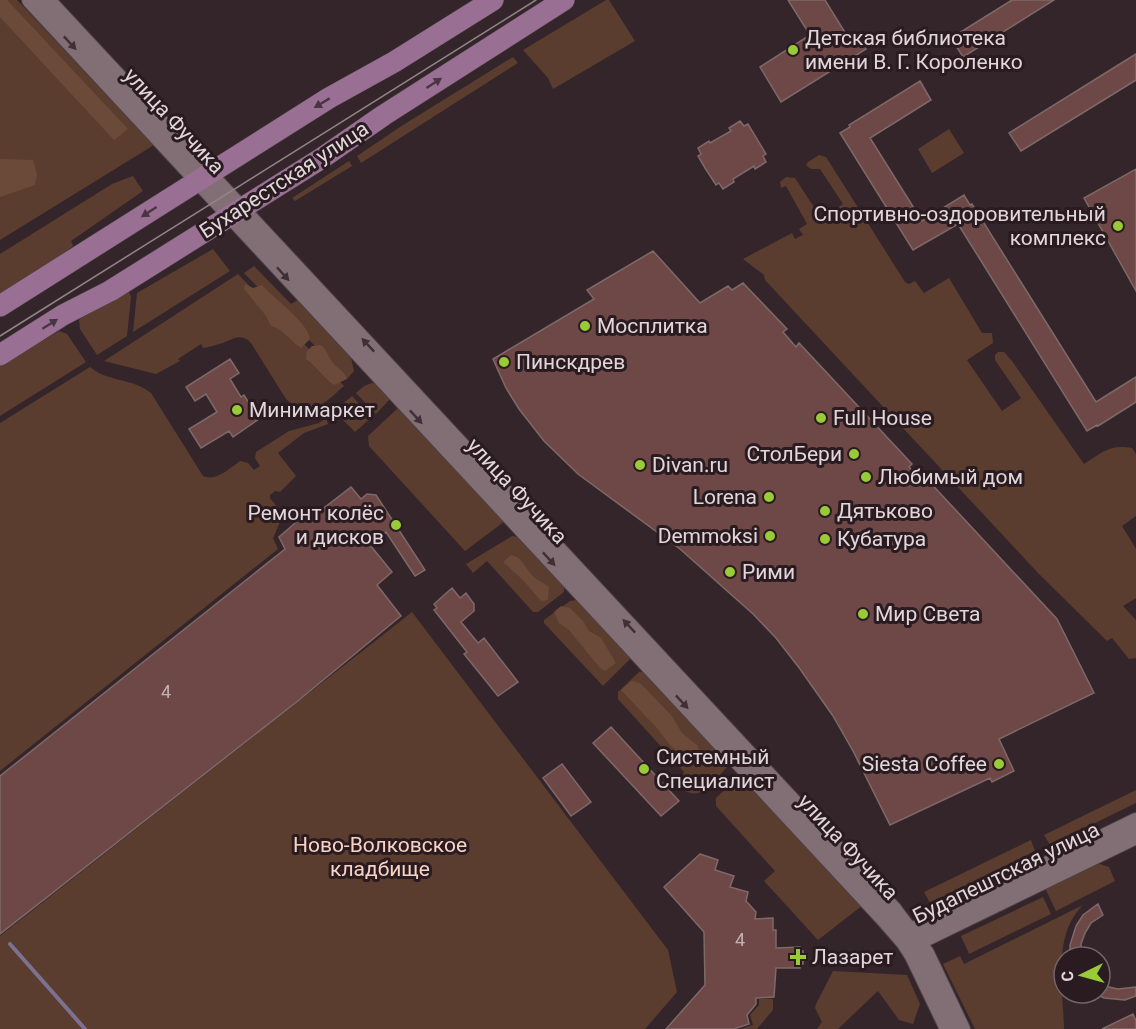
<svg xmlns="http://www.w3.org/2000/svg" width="1136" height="1029" font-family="Roboto,sans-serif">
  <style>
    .green { fill: #5a3d2f }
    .forest { fill: #6c4a3a }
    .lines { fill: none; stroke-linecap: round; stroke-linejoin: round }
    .stream { stroke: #7c7192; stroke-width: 4 }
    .building { fill: #6e4847; stroke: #7e6969; stroke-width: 1.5 }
    .minor-casing { stroke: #4e4246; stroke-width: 18 }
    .major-casing { stroke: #4e4246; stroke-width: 22 }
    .minor { stroke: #826f76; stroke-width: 16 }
    .major { stroke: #997094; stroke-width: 21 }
    .tram { stroke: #918589; stroke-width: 1.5 }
    .oneway { fill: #403036 }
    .oneway2 { fill: #4b3544 }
    .poi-dot { fill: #98cb37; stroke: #2a1b21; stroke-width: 2 }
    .labels { text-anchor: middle; stroke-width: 6; stroke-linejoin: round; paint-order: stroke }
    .number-label { font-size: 18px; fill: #c4b2b4 }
    .poi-label { font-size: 21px; fill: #e1d6d9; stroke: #2a1b21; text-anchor: start }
    .street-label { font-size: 21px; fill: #e1d6d9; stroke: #2a1b21 }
    .park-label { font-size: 21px; fill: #f9d3c1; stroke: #2a1b21 }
  </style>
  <rect width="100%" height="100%" fill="#34252b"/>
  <path class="green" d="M0,0H17L154,145L0,240Z
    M606,0H609L635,41L553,89L548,78L523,50Z
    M513,57L518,63L361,163L357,156L403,125Z
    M949,129L964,153L932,173L918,149Z
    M819,155L826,157L905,282L909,284L915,281L924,293L949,278L982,333H992L993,343L967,360L1002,411L1021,398L995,360V355L998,352H1004L1012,361L1084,464C1102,453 1109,444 1132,448L1136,454V516L1122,526L1136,549V598L1123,606L1136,620V658L1129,659L1112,638L1107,641L1039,574L765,280L764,275L743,259L792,233L795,239L803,235L799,229L807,224L786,186L781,188L780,182L786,177L795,178L821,218L843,204L820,169H811L806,165L808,162Z
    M349,161L352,166L295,201L292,198Z
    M133,176L143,191L71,241L73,246L54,261L0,295V254L112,184Z
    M213,249L230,271L133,332L137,293Z
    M254,266L291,304L298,300L351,358L354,371L347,379L244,273Z
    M238,274L344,386C325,402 310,422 286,399L251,343C240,331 231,341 219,344C214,346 208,347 203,348L201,344L178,359L180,361L156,374L104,361Z
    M129,292L131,297L127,336L97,355L80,329L79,320L83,316Z
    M59,331L67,334L86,362L0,416V366Z
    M90,367C107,382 133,378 151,393L203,476C216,482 230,468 240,461L248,463L254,470L260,466L255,458L256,452L289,431L319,423L326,418L328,424L304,433L278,453L296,476L280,492L275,491L270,495V498L285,517L280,522L273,538L278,549L0,771V423Z
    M372,383L377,384L391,398L376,414L356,393L364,386Z
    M352,396L372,417L355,432L334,411Z
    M399,407L405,414V416L407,415L505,521L465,551L369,446L368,436Z
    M512,536L518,537L564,584V592L538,612H533L487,561L473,573L466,564Z
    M576,600L631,658L603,686L544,623V620L570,601Z
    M412,612L668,950L677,992L645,1029H0V936Z
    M645,671L728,763L727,767C714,781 699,805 681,787L680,782L684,772L618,699V692L639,672Z
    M743,777L863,905L818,940L764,881L775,871L716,806V798L737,778Z
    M1136,790V803L1050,845L1044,835Z
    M1031,840L1035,851L930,903L924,892Z
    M1100,864L1109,867L1115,881L1056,911L1045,888L1090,866Z
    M1043,897L1051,914L969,954L961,936Z
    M1083,905C1052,935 1063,989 1064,1029H975L943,964L960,956L964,964Z
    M833,971L907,975L920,1004L913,1024L899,1020L878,991L838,1029H817L822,1022L815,1008L816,1004Z
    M759,999H773V1010L757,1029H741L753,1025L750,1015L759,1005Z"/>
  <path class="forest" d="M0,0H7L128,129L114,140L0,17Z
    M0,159L33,160L37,174L35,185L0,197Z
    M245,284L253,288L262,285C274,299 308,322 310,339L301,348C290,341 284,329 271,326L266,316L244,289Z
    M321,345C327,350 328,356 333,363C338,369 344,370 347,379L334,385C323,377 317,367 306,359L307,351L312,346Z
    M511,555C523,557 524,567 532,575C536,580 544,583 549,587L548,600L541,601L523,580L503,562Z
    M561,606L570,608L583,621L589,631L601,638L616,663L605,671L600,668L569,630L559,623L554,612Z
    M631,681L640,683L671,715L682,733L697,745L699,751L685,759L670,745L656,727L621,690Z"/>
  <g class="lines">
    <path class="stream" d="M10,944L85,1029"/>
  </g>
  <path class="building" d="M788,0H825L849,39L856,34L866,49L781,102L760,67L810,35Z
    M1012,0H1054L963,57L951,38Z
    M1136,54V80L1021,151L1009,133Z
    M920,81L931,100L870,138L922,221L964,195L970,205L972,204L1096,402L1136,377V402L1098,426L1097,425L1087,431L958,224L913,250L840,133L850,127L849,125Z
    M740,121L744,126L748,124L766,154L763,156L766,162L755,169L754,166L733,179L734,182L723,189L719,183L716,185L705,168L698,156L701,154L698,148L709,141L710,143L731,131L729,128Z
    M1136,169V291L1084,198Z
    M653,251L700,303L728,286L732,290L743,283L787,329L783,332L796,347L799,343L912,464L909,467L921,481L925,477L1057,619L1094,693L999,739L1014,771L992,782L990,778L890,825L853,751L833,716L800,669L776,638L753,614L680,549L578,474L544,441L519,409L506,388L493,359L594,299L587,290Z
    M230,359L239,373L230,379L241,397L244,395L259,419L233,437L229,431L201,448L189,429L217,412L206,394L195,401L186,387Z
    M351,487L361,499L367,494L376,495L425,570L415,576L386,532L370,545L392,572L377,585L401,616L299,700L0,934V776L285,549L279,537L301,518L308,513L316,514Z
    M452,588L460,598L466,593L474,604V611L461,622L478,643L484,638L518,682L498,696L464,654L467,652L434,610L437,608L434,604Z
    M611,727L679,801L661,816L593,743Z
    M562,764L591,802L571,816L543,778Z
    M700,854L718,860L715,870L734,876L730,887L748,892L746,901L756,912L755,919L773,918V930H776V948L800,947V951H803V964H800V968H776L774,997L756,998V1004L747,1015L749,1024L734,1029H666L705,985L704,932L664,887Z
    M1098,904L1103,915L1091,923L1085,933L1081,944L1082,957H1070V945L1076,926L1083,915Z
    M1100,985L1118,989L1136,987V996L1125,1000L1104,998L1100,996Z
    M1133,1014L1136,1021V1029H1102Z"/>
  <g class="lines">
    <g class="minor-casing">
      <path id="minor" d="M30,0L884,919L904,942L913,956L948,1029
        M47,0L894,910L926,953L962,1029
        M906,939L911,931L1136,821
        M908,942H918L1136,836"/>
    </g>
    <g class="major-casing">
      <path id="major" d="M0,306L329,98L394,62L493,0
        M0,355L63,315L110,291L322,158L384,115L564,0"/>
    </g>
    <use href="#minor" class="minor"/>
    <use href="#major" class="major"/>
    <path class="tram" d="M0,336L536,0"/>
  </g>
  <defs><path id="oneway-solid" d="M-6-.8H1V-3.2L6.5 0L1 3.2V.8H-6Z" transform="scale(1.5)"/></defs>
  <g class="oneway">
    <use href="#oneway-solid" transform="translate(70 43) rotate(47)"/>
    <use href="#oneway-solid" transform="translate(283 274) rotate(48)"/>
    <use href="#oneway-solid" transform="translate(368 345) rotate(-133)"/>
    <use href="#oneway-solid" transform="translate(416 417) rotate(47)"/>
    <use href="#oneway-solid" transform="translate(549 559) rotate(47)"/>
    <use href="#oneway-solid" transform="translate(629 626) rotate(-133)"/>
    <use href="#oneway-solid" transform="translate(682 702) rotate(47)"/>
  </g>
  <g class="oneway2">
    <use href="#oneway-solid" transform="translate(434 83) rotate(-33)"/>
    <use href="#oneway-solid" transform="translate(322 103) rotate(149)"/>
    <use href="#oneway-solid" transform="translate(149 212) rotate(147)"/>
    <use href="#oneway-solid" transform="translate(50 324) rotate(-32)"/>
  </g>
  <g class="poi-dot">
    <circle cx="793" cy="50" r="6"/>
    <circle cx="1118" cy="226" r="6"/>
    <circle cx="585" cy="326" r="6"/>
    <circle cx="504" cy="362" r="6"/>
    <circle cx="237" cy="410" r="6"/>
    <circle cx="821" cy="418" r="6"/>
    <circle cx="854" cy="454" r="6"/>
    <circle cx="640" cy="465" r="6"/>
    <circle cx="866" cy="477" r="6"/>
    <circle cx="769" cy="497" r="6"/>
    <circle cx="825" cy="511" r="6"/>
    <circle cx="396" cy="525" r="6"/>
    <circle cx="770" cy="536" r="6"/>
    <circle cx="825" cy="539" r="6"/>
    <circle cx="730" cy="572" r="6"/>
    <circle cx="863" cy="614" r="6"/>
    <circle cx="999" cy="764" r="6"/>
    <circle cx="644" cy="769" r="6"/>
    <path d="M795 948h6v6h6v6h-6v6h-6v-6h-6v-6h6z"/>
  </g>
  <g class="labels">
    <g class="number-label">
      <text x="166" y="698">4</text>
      <text x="740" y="946">4</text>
    </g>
    <g class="poi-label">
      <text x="805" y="45">Детская библиотека<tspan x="805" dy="24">имени В. Г. Короленко</tspan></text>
      <text x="1106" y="221" text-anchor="end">Спортивно-оздоровительный<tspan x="1106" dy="24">комплекс</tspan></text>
      <text x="597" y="333">Мосплитка</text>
      <text x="516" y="369">Пинскдрев</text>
      <text x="249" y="417">Минимаркет</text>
      <text x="833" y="425">Full House</text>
      <text x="842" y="461" text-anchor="end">СтолБери</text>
      <text x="652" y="472">Divan.ru</text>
      <text x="878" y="484">Любимый дом</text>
      <text x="757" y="504" text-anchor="end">Lorena</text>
      <text x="837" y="518">Дятьково</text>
      <text x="384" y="520" text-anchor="end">Ремонт колёс<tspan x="384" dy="24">и дисков</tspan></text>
      <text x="758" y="543" text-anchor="end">Demmoksi</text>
      <text x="837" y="546">Кубатура</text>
      <text x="742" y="579">Рими</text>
      <text x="875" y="621">Мир Света</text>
      <text x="656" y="764">Системный<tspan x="656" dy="24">Специалист</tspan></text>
      <text x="987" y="771" text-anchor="end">Siesta Coffee</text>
      <text x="812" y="964">Лазарет</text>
    </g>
    <g class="street-label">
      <text transform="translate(174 121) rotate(47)" y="7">улица Фучика</text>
      <text transform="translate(284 180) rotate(-33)" y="7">Бухарестская улица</text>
      <text transform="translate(517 491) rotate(47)" y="7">улица Фучика</text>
      <text transform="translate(848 847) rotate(47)" y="7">улица Фучика</text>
      <text transform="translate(1006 873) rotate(-26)" y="7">Будапештская улица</text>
    </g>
    <g class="park-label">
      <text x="380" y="852">Ново-Волковское<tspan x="380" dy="24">кладбище</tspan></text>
    </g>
  </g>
  <g transform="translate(1082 975) rotate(265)"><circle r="28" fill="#2a1b21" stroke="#73666b" stroke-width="1.5"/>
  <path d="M0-4.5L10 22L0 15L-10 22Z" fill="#98cb37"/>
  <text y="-9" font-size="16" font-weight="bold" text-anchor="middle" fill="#e1d6d9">С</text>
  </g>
</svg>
